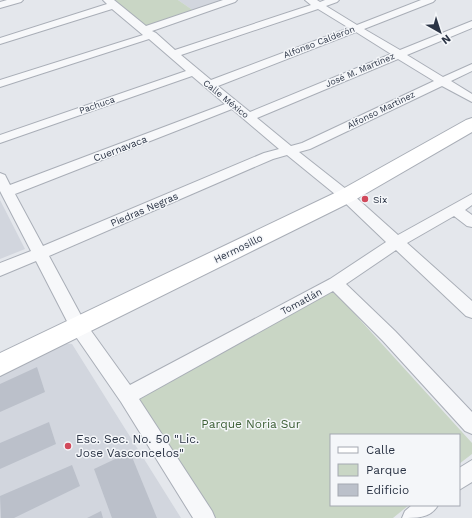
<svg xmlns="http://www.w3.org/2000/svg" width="472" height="518" font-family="'Work Sans',sans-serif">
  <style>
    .built { fill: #d2d6de }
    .green { fill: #c9d6c5 }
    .building { fill: #bbc0ca }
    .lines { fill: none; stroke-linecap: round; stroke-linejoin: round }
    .street-casing { stroke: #a9aeb7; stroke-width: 2 }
    .secondary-casing { stroke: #a9aeb7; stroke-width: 2 }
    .street { fill: #f7f8fa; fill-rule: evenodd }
    .secondary { fill: #fff; fill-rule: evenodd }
    .poi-dot { fill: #d1495b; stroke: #f4f6f9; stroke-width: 1.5 }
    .labels { text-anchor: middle; stroke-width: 3; stroke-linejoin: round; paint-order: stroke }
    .far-street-label { font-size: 9px; fill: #2b3445; stroke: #f4f6f9 }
    .street-label { font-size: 10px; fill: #2b3445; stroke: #f4f6f9 }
    .poi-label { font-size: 10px; fill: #2b3445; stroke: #f4f6f9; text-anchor: start }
    .near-park-label { font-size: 12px; fill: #3f6138; stroke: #f4f6f9 }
    .near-poi-label { font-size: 12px; fill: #2b3445; stroke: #f4f6f9; text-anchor: start }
  </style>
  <rect width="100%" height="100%" fill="#e4e7ec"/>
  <path class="built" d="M178,0H228L194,11Z
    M0,200L25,249L0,259Z
    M62,343L72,344L181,518H0V374Z"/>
  <path class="green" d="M114,0H178L194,11L148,29Z
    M332,289L472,443V454L459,464V435H331V505H409L393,518H214L135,395Z"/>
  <path class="building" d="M37,367L45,392L0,412V384Z
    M49,422L56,444L0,469V443Z
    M130,452L157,518H112L94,469Z
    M72,465L80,486L14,518H1L0,496Z
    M101,511L103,518H87Z"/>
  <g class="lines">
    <g class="street-casing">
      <path id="street" d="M7,0H23L21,2L0,8V2Z
        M103,0H114L146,26L223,0H237L235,2L152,31L156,33L175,50L311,5L305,0H317L320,2L325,0H339L337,2L326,6L357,25L421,0H435L433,2L364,29L400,50L472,21V28L407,55L443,77L472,64V71L451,81L472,94V102L442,86L310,149L299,152L351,193L398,235L472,194V205L465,210L472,215V227L467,226L454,216L407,243L472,301V318L466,316L396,250L346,284L395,331L472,412V434L465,431L383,341L333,291L139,399L212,511L215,518H193L121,402L72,331L36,261L0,276V263L31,251L0,191V173L5,175L10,185L225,104L192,76L0,143V135L186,71L149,39L0,87V80L143,35L112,9L0,44V38L107,4ZM318,9L349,28L211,80L181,55ZM356,32L391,54L250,112L218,86ZM398,59L434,81L302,143L291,146L257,118ZM232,109L279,149L264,153L43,246L15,194ZM287,155L341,199L386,242L330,279L130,385L84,321L49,256L273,159Z
        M472,460V482L459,490V468Z
        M412,505H438C431,518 418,518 402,518L405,511Z"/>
    </g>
    <g class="secondary-casing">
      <path id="secondary" d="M472,118V132L353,201L0,376V353L339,191L466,120Z"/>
    </g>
    <use href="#street" class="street"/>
    <use href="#secondary" class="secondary"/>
  </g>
  <g class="poi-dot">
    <circle cx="365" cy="199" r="4"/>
    <circle cx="68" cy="446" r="4"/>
  </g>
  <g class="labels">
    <g class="far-street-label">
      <text transform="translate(319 42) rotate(-21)" y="3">Alfonso Calderón</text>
      <text transform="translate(360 70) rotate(-23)" y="3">José M. Martínez</text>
      <text transform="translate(226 99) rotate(39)" y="3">Calle México</text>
      <text transform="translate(97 105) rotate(-19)" y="3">Pachuca</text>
      <text transform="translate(381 110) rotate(-26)" y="3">Alfonso Martinez</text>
    </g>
    <g class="street-label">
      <text transform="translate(120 148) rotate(-21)" y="4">Cuernavaca</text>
      <text transform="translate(144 209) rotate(-23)" y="4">Piedras Negras</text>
      <text transform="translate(238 248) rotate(-26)" y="4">Hermosillo</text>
      <text transform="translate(301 301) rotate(-28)" y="4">Tomatlán</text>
    </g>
    <g class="poi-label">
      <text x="373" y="203">Six</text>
    </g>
    <g class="near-park-label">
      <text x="251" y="428">Parque Noria Sur</text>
    </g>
    <g class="near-poi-label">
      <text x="76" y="443">Esc. Sec. No. 50 "Lic.<tspan x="76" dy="14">Jose Vasconcelos"</tspan></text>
    </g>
  </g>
  <rect x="330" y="434" width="130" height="72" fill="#f4f6f9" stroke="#a4a8b1"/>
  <rect x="338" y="447" width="20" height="6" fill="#ffffff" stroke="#a4a8b1"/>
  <text x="366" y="454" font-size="12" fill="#2b3445">Calle</text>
  <rect x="338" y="464" width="20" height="12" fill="#c9d6c5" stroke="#a4a8b1"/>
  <text x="366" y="474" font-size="12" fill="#2b3445">Parque</text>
  <rect x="338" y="484" width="20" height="12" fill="#bbc0ca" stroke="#a4a8b1"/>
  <text x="366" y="494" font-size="12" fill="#2b3445">Edificio</text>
  <g transform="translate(440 32) rotate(141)" stroke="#f4f6f9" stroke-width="3" paint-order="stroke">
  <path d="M0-3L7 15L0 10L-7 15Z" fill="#2b3445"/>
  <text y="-6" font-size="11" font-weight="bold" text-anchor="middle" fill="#2b3445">N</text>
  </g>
</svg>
